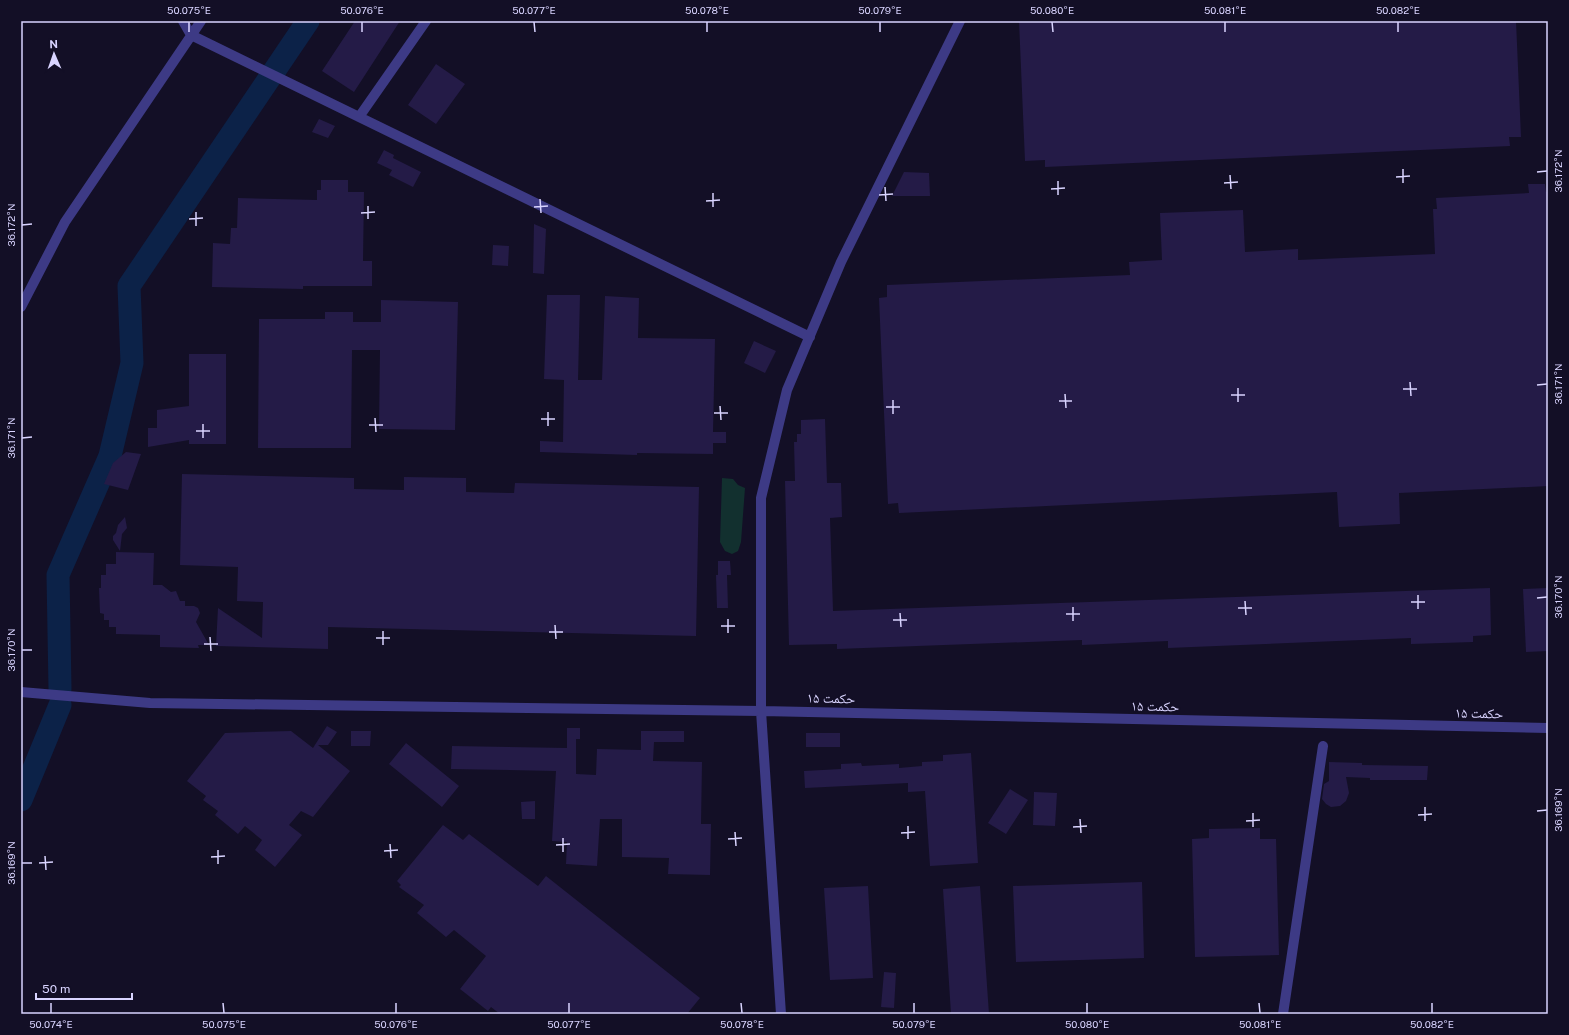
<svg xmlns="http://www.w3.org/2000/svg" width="1569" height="1035" font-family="'Public Sans','Noto Naskh Arabic',sans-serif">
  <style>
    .green { fill: #12302f }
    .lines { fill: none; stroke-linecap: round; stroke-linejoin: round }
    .river { stroke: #0c2248; stroke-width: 23 }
    .building { fill: #241b47 }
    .minor { stroke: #3d3a85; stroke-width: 10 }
    .ticks { fill: none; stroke: #d9d4ff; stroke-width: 1.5 }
    .labels { text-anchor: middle; stroke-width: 3.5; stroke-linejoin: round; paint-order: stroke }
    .street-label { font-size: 14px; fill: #d9d4ff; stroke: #130f26 }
    .neatline { fill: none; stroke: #d9d4ff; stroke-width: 1.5 }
    .ticks-label { font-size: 10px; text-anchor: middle; fill: #d9d4ff }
  </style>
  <rect width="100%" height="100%" fill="#130f26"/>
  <path class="green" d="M722,478L733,479L738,485L745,488L741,542L738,551L732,554L725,551L720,542Z"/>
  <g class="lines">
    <path class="river" d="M60,689L58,575L110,456L132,363L129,286L308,21
      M21,800L60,705"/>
  </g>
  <path class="building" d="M355,21H400L354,92L322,71Z
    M1019,21H1516L1521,137H1509L1510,146L1045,167V160L1025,161Z
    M436,64L465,84L436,124L408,105Z
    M319,119L335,126L328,138L312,132Z
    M384,150L394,155L393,158L421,172L413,187L389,175L392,170L377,163Z
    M904,172L929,173L930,196H892Z
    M321,180H348V192H364L363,261H372V286H303V289L212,287L213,243L230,244L231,228H237L238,198L317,200V190H321Z
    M1528,184H1545L1546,192L1548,191V486L1399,493L1400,524L1339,527L1337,492L899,513L898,503L888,504L879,298L887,297V285L1130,275L1129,262L1162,260L1160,213L1243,210L1245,252L1298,249V260L1435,254L1433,209H1437L1436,198L1529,193Z
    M534,224L546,229L544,274L533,273Z
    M493,245L509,246L508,266L492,265Z
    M547,295H580L578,380H602L605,296L639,298L638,338L715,339L713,432H726V443H713V454L637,453V455L540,452V441L563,442L564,380L544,379Z
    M381,300L458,302L455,430L379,429L380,350H352L351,448H258L259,319H325V312H353V322H381Z
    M754,341L776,351L765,373L744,363Z
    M189,354H226V444H189V440L148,447V428H157V410L189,406Z
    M825,419L827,483H841L842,517L830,518L833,611L1490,588L1491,635L1473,636V642L1411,644V638L1168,648V641L1082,645V640L837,649V644L789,645L785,481H795L794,442H797V434H801V420Z
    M126,452L141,454L128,490L104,484L113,463Z
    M182,474L354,478V489L404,490V477L466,478V492L514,493L515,483L699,487L696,636L328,627V649L216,646L218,608L262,638L263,602L237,601L238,567L180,565Z
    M125,517L127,528L122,534L120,551L113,540V536L116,533L118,525Z
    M116,552L154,553L153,585H162L171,592L176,591L180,601H185V606H194L198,608L200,613L196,622L209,645H198L199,648L160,647V635L116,634V627H109V620H104V614L100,613L99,588H101V575H106V564H116Z
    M718,561H730L731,575H727L728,608H717L716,575H718Z
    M1548,588V651L1526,652L1523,589Z
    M327,726L337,732L328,745H318L350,771L313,817L301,811L289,825L302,835L275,867L255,850L262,840L245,826L238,834L215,815L218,811L203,800L206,796L187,781L225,733L291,731L313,748Z
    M567,728H580V739H576V774L596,775L597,749L641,750V731H684V742H654L653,761L702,762L701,824H711L710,875L668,874L669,858L622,857V819H600L597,866L566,864L567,842L552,841L556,771L451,769L452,746L567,748Z
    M351,731H371L370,746H351Z
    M806,733H840V747H806Z
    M406,743L459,786L442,807L389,764Z
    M971,753L978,863L930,866L925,791L908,792V783L805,788L804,771L841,769V764L861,763L862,766L899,764V768L922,766V762L943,761V755Z
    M1329,762L1362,763V765L1428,766L1427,780H1370V778L1346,777L1349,793L1346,801L1340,806L1331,807L1326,804L1322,799L1324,784L1329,781Z
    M1010,789L1028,800L1006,834L988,823Z
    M1034,792L1057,793L1055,826L1033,825Z
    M535,801V819H522L521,802Z
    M443,825L463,840L469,834L538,886L546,876L700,998L687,1014H500L491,1007L488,1011L460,989L486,956L454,930L446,937L417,913L424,905L399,887L401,885L397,881Z
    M1260,828V839H1276L1279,955L1195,957L1192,839L1209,838V829Z
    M1142,882L1144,958L1016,962L1013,886Z
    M868,886L873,978L830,980L824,888Z
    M980,886L989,1014H951L943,889Z
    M884,972L896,973L894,1008L881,1007Z"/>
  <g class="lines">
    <path class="minor" d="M183,21L191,35L810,337
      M359,117L426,21
      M21,307L65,222L201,21
      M21,692L150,703L761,711L1548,728
      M781,1014L761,711V498L787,390L841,262L960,21
      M1283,1014L1323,746"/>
  </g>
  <path class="ticks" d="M189,22V32M362,22V32M534,22L535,32M707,22V32M880,22V32M1052,22L1053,32M1225,22V32M1398,22V32M1403,169V183M1537,172L1547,171M1230,175L1231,189M1396,177L1410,176M1058,181V195M1224,183L1238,182M885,187L886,201M1051,189L1065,188M713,193V207M879,195L893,194M540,199L541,213M706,201L720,200M368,206V219M534,207L548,206M196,212V226M361,213L375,212M189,219L203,218M22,225L32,224M1410,382L1411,396M1537,385L1547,384M1238,388V402M1403,389H1417M1065,394L1066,408M1231,395H1245M893,400V414M1059,401H1072M720,406L721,420M886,407H900M548,412V426M714,413H728M375,418L376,432M541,419H555M203,424V438M369,425H383M196,431H210M22,438L32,437M1418,595V609M1537,598L1547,597M1245,601L1246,615M1411,602H1425M1073,607V621M1238,608H1252M900,613L901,627M1066,614H1080M728,619V633M893,620H907M555,625L556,639M721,626H735M383,631V645M549,632H563M210,637L211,651M376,638H390M204,644H218M22,650H32M1425,807V821M1537,811L1547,810M1253,813V827M1418,815L1432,814M1080,819L1081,833M1246,821L1260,820M908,826V839M1073,827L1087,826M735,832L736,846M901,833L915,832M563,838V852M728,839L742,838M390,844L391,858M556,845L570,844M218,850V864M384,851L398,850M45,856L46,870M211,857L225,856M22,863H32M39,863L53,862M51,1003V1013M223,1003L224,1013M396,1003V1013M569,1003V1013M741,1003L742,1013M914,1003V1013M1087,1003V1013M1259,1003L1260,1013M1432,1003V1013"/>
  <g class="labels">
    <g class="street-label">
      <text transform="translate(831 698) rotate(1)" y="5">حکمت ۱۵</text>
      <text transform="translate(1155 706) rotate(1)" y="5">حکمت ۱۵</text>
      <text transform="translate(1479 713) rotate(1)" y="5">حکمت ۱۵</text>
    </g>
  </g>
  <rect width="1569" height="1035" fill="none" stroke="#130f26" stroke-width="44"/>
  <g transform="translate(54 54) rotate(358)" stroke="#130f26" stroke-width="3" paint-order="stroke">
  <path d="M0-3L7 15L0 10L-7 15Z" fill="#d9d4ff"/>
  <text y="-6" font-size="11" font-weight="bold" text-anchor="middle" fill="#d9d4ff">N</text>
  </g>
  <path d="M36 993v6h96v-6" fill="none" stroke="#d9d4ff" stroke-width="2"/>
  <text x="42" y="993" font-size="12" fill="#d9d4ff" stroke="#130f26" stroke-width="3" paint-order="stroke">50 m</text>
  <rect x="22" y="22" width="1525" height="991" class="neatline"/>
  <g class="ticks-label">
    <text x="189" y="14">50.075°E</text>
    <text x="362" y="14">50.076°E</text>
    <text x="534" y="14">50.077°E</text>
    <text x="707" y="14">50.078°E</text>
    <text x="880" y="14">50.079°E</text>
    <text x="1052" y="14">50.080°E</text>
    <text x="1225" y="14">50.081°E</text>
    <text x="1398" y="14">50.082°E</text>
    <text transform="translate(1558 171) rotate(-90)" y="4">36.172°N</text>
    <text transform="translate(11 225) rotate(-90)" y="4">36.172°N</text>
    <text transform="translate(1558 384) rotate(-90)" y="4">36.171°N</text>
    <text transform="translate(11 438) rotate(-90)" y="4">36.171°N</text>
    <text transform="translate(1558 597) rotate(-90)" y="4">36.170°N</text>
    <text transform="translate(11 650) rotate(-90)" y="4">36.170°N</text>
    <text transform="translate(1558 810) rotate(-90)" y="4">36.169°N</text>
    <text transform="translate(11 863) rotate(-90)" y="4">36.169°N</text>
    <text x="51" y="1028">50.074°E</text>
    <text x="224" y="1028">50.075°E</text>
    <text x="396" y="1028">50.076°E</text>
    <text x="569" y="1028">50.077°E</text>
    <text x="742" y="1028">50.078°E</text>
    <text x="914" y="1028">50.079°E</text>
    <text x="1087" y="1028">50.080°E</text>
    <text x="1260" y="1028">50.081°E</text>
    <text x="1432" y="1028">50.082°E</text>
  </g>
</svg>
